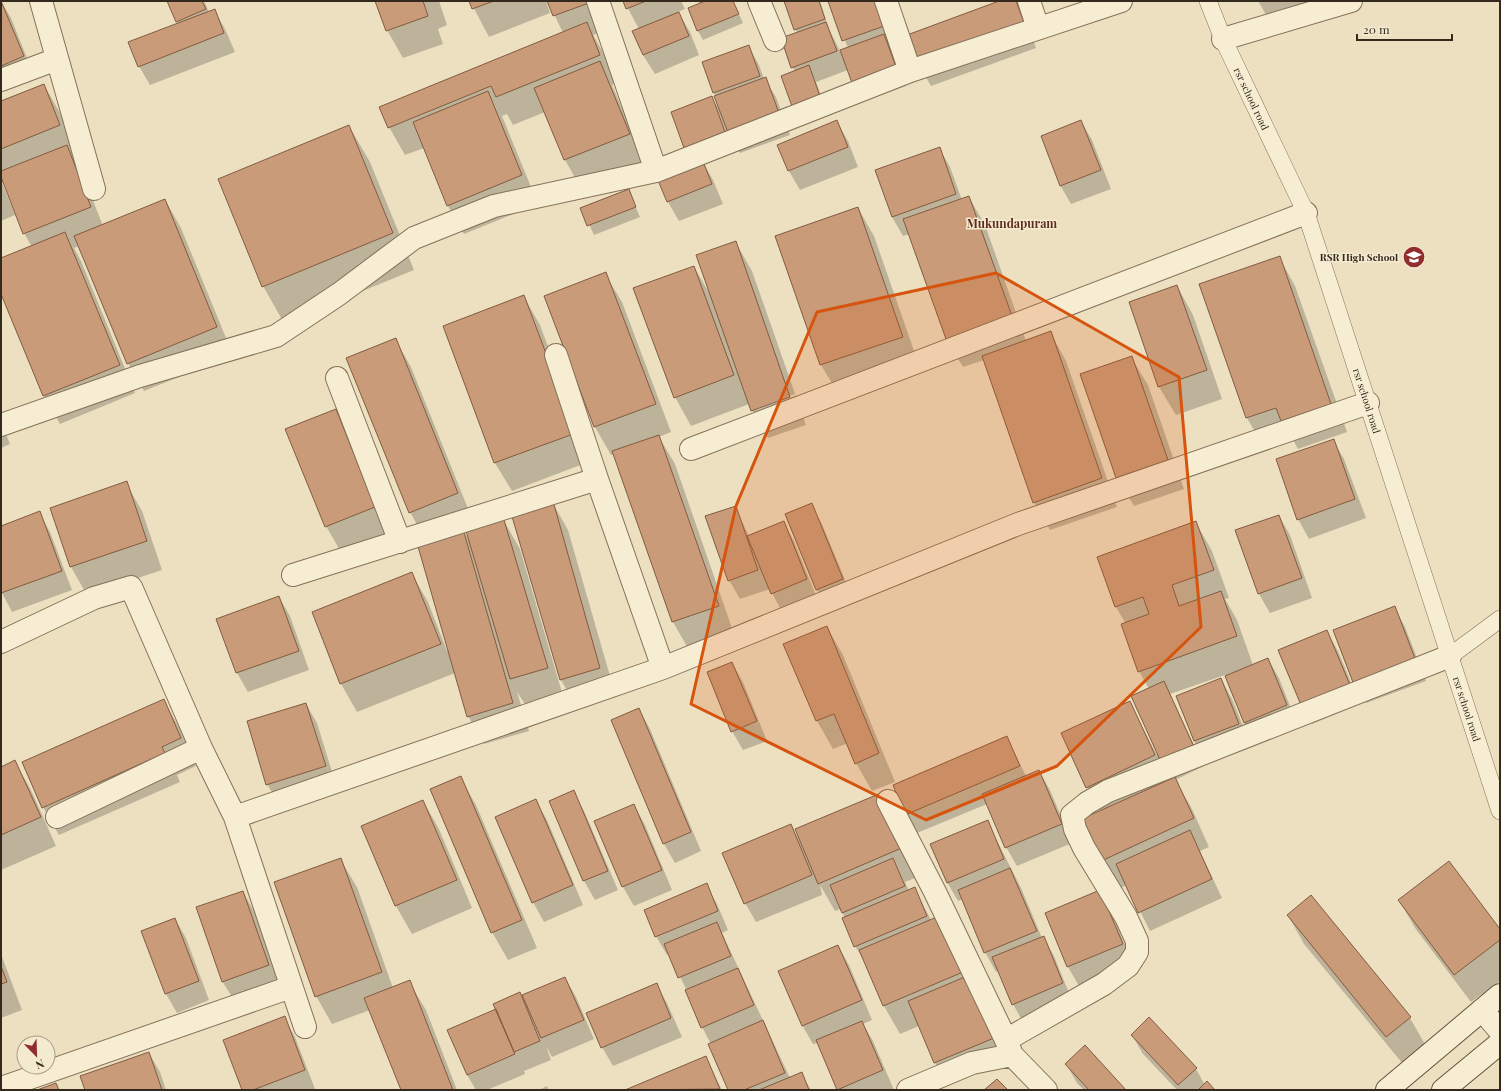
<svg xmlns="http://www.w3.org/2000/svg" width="1501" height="1091" font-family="'Playfair Display',serif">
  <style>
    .shadow { fill: #0003; fill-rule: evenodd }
    .building { fill: #c99b78; stroke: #825b40 }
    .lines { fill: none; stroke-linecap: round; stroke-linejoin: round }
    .lane-casing { stroke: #847159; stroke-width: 18 }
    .street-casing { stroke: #847159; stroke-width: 24 }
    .secondary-casing { stroke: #66523c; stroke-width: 24 }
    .lane { stroke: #f7edd3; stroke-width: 17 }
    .street { stroke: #f7edd3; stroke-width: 22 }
    .secondary { stroke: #f7edd3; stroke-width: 22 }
    .marked { fill: #d6540e; fill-opacity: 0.2; stroke: #d6540e; stroke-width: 3; stroke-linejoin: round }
    .labels { text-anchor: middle; stroke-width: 3; stroke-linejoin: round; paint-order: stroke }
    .street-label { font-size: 10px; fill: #34291d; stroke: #f4ead0 }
    .poi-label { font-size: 10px; font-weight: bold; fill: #34291d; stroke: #f4ead0; text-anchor: end }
    .quarter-label { font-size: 12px; font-weight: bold; fill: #5f2d1e; stroke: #f4ead0 }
  </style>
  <rect width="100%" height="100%" fill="#ece0c1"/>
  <path class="shadow" d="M1,1L11,18L34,76L1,80Z
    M168,1H204L209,12L214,10L225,29L235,52L150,85L139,66L178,24Z
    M377,1H439L447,25L438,29L443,44L403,58L387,30Z
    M470,1H546L550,13L489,37Z
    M548,1H592L604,31L593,35L603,52L616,83L612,85L645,162L581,188L565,160L545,112L513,125L507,114L502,116L538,204L464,234L448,206L424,148L405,155L389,127L563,33Z
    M624,1H681L685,9L678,12L690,32L699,55L655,74L643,55L639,29Z
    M698,1H733L743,23L703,40L698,31L700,4Z
    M785,1H820L829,29L840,51L848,48L829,1H885L900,43L890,47L906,86L864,101L853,82L848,70L816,82L826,109L792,67L797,33Z
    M1002,1H1016L1024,16L1036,48L931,86L920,67Z
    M1258,1H1306L1308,5L1269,20Z
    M748,46L759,65L764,79L776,97L790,135L740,153L731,138L736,152L704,164L713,180L723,204L679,221L668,202L658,179L685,148L672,112L711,97L722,113L714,92Z
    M44,85L60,113L76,154L72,155L83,175L103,226L165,200L181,228L233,355L144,391L128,363L79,246L74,248L81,261L135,393L60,424L44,396L1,291V259L32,247L24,233L4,182L2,183L15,215L1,221V102Z
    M1081,121L1092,140L1111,189L1071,204L1060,185Z
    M837,122L848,141L858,167L800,190L789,171L779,145Z
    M349,126L370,162L414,270L284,323L263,286Z
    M939,148L950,167L962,200L969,197L985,225L1026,341L1050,332L1066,361L1117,507L1050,530L1034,502L984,360L963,367L946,339L910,234L903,236L892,217Z
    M628,190L640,217L594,235L582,209Z
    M858,208L874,236L919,365L838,393L821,365L776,236Z
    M736,243L752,271L806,425L768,438L749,404L691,426L675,397L694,267L711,296ZM795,394V396L756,410V408Z
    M1279,257L1295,286L1347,432L1298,449L1291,436L1263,446L1247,418L1200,285Z
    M605,274L622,302L671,432L659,437L675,464L734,634L689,650L673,622L614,454L611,455L595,427L545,297Z
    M1177,286L1193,315L1222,399L1176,415L1159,387L1130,303Z
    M524,297L540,325L591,461L512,491L495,463L444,327Z
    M395,339L411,367L473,521L463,530L470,542L504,521L520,549L563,696L527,707L517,692L529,731L484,744L468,716L455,673L357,712L341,684L313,613L412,574L428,602L447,651L449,650L426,541L410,512Z
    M1131,357L1148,385L1184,489L1134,506L1117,478L1081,375Z
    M335,410L352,439L390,535L342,554L326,526Z
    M1,422L10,444L1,448Z
    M1333,440L1344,459L1366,518L1309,539L1298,519Z
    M126,483L142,511L162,570L87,595L71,567L51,508Z
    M552,502L568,530L616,697L577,708L561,680Z
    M811,505L822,524L853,599L828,609L817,590L786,515Z
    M735,507L749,536L783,522L794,541L817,598L782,612L770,589L740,599L729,580Z
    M39,513L50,532L72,590L12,612L1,591V527Z
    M1279,516L1290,535L1312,598L1270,613L1259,594L1236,531Z
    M1196,523L1212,551L1229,598L1225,599L1237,620L1253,665L1268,659L1279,678L1297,724L1256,742L1244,722L1225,675L1170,694L1204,766L1175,780L1191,807L1209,847L1200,851L1222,898L1150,931L1127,885L1114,891L1098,862L1101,812L1087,787L1129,702L1157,755L1159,754L1149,689L1139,671L1126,624L1116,607L1098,557ZM1159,759H1160L1172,779L1169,781Z
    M279,597L290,616L309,670L248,692L237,673L217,619Z
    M1394,607L1405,627L1426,681L1366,703L1355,684Z
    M827,627L843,655L895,782L872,791L856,763L848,743L833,749L817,721L785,644Z
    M1327,632L1338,651L1360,704L1312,724L1301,705Z
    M732,663L743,682L767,741L743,750L732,731Z
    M1221,679L1232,699L1250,743L1206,760L1194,741L1177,697Z
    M164,701L180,729L196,766L177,775L180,782L59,835L43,807Z
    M306,704L317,723L336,785L278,803L267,784Z
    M639,709L650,729L701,851L675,863L664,844Z
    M1007,738L1026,776L1039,771L1050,790L1072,843L1017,866L1006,847L987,804L917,833L906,814Z
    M15,762L31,790L56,846L1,870V768Z
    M460,777L476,805L537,948L508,960L492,932Z
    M573,792L584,811L618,890L595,900L584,881L550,801Z
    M881,794L920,876L905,882L909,891L914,888L931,920L978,996L1004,1057L946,1082L935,1063L919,1026L900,1034L884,1006L867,965L855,946L841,909L835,911L820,885L822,895L756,922L745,903L791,826L801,843Z
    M423,801L439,829L472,908L412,934L396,906L362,826Z
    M536,801L547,820L583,905L544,922L533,902Z
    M634,805L645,825L672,890L634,906L623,887L595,822Z
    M987,821L1021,888L1042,938L1043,937L1054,956L1073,1003L1024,1024L1013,1004L999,970L996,972L985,952L963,899L958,901L947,882Z
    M340,859L357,887L393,988L409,982L426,1010L457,1090H402L370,1010L332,1024L316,996Z
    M706,885L717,904L728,930L722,933L790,1078L801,1073L811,1090H729L711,1044L702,1027L687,991L669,954L667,955L656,936Z
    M1099,891L1110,910L1133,963L1079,986L1068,967L1046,914Z
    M243,892L254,911L279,985L234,1000L222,981Z
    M1399,900L1500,931V981L1471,1002L1415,928Z
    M1288,915L1410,1018L1426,1046L1403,1064L1304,944Z
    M175,919L186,938L209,1000L177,1013L166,994L143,932Z
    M838,946L849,965L872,1020L863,1024L873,1041L894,1090H838L818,1043L813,1044L802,1025Z
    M1,954L22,1010L1,1018Z
    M565,978L576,997L594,1039L552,1057L546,1046L551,1060L524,1071L525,1074L487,1090H476L467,1075L497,1010L519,994L526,1004Z
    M656,984L667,1003L682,1037L613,1066L602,1047Z
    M284,1018L295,1037L315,1089L243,1090Z
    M1132,1035L1196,1069L1205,1085L1214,1090H1177L1143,1054Z
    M149,1053L160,1072L166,1090H86Z
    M705,1057L722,1090H627Z
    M1066,1064L1125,1090H1084L1077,1083Z
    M547,1086L549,1090H539Z"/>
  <path class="building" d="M1,1L24,56L1,66Z
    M167,1H202L206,9L176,22Z
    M375,1H423L428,16L386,31Z
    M469,1H494L472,9Z
    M547,1H588L589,3L553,16Z
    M623,1H646L626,9Z
    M705,1H733L739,14L697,31L688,8Z
    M784,1H819L825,19L794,30Z
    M828,1H882L890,24L842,41Z
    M999,1H1016L1026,28L919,67L907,35Z
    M215,9L224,33L138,67L128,42Z
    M679,12L689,36L643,55L632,31Z
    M587,22L600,55L496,97L491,86L388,128L379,107Z
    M826,22L837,51L791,68L781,38Z
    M884,34L896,67L852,83L840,50Z
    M749,45L760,76L713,93L702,62Z
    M600,61L630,134L564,160L534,88Z
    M809,65L821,99L793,109L781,76Z
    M766,77L780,116L729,135L714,96Z
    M44,84L60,125L1,149V101Z
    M488,91L522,175L447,206L413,122Z
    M712,96L725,132L684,148L671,112Z
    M837,120L848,147L788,171L777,145Z
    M1081,120L1101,170L1060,186L1041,136Z
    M349,125L393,233L262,287L218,179Z
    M67,145L91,207L23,234L1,177V171Z
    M940,147L956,194L892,217L875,170Z
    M702,159L712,184L667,202L657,178Z
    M629,189L636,207L587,226L580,208Z
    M969,196L1012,316L946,339L903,219Z
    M165,199L217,327L127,364L74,236Z
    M858,207L903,337L820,365L775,236Z
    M65,232L120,365L43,396L1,294V258Z
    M736,241L790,397L751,411L696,255Z
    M1280,256L1331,404L1281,421L1276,408L1246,418L1199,284Z
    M694,266L734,375L674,398L633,288Z
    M606,272L656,404L594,427L544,296Z
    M1177,285L1207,370L1158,387L1129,302Z
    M524,295L576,433L494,463L443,326Z
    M1051,331L1102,478L1033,503L982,356Z
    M396,338L458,493L409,513L346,358Z
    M1132,356L1168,460L1116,478L1080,374Z
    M336,409L375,507L325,527L285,429Z
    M659,435L719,606L672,622L612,451Z
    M1334,439L1355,499L1297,520L1276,459Z
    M127,481L147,541L70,567L50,508Z
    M553,501L600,668L560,680L511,513Z
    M812,503L843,579L816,590L785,514Z
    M736,506L758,570L728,581L705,516Z
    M40,511L62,571L1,593V526Z
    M1279,515L1302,578L1258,594L1235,530Z
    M504,520L548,668L510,679L466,531Z
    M784,521L807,579L771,594L747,536Z
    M1196,521L1214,570L1172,585L1179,606L1221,591L1237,636L1138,672L1121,624L1149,614L1143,597L1115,607L1097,557Z
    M463,529L513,703L467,717L417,543Z
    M412,572L441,644L340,684L312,612Z
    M279,596L299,651L236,673L216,619Z
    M1395,606L1416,661L1354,685L1333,630Z
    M827,626L879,753L855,764L834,714L816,721L783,644Z
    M1327,630L1350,685L1301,705L1278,650Z
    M1268,658L1287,705L1244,723L1225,676Z
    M732,662L757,721L731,732L707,672Z
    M1221,678L1239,724L1194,741L1176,696Z
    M1164,681L1194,747L1161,762L1131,696Z
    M164,699L181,738L162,747L165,753L42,808L22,762Z
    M1130,701L1155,755L1086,788L1061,733Z
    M306,703L326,766L266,785L247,721Z
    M639,708L691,832L663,844L611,720Z
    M1007,736L1020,766L905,815L893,785Z
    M15,760L41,817L1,835V767Z
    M1039,770L1062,824L1005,848L982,794Z
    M461,776L522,920L491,933L430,789Z
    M1175,777L1194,818L1097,863L1077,821Z
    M574,790L608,871L583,881L549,801Z
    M881,793L904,847L818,884L795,829Z
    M536,799L573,885L532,903L495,817Z
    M423,800L457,880L395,906L361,826Z
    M634,804L662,870L622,887L594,821Z
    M988,820L1004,859L947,883L930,844Z
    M791,824L812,875L744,904L722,853Z
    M1190,830L1212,879L1138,913L1116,864Z
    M341,858L382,972L315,997L274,882Z
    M893,858L905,886L842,913L830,885Z
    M1449,861L1500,929V940L1454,975L1398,900Z
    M1010,868L1037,931L984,953L958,890Z
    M707,883L718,911L655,937L644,910Z
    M915,887L927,916L854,947L842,918Z
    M1100,890L1123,944L1067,967L1045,913Z
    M243,891L269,965L222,982L196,907Z
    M1311,895L1411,1017L1386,1037L1287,915Z
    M939,916L963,972L883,1006L859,950Z
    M175,918L199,981L165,994L141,931Z
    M717,922L731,956L678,978L664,944Z
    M1044,936L1063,983L1012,1005L992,957Z
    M838,945L862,1000L802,1026L778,971Z
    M1,966L7,982L1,984Z
    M738,968L754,1005L701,1028L685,990Z
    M967,976L994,1038L934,1063L908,1001Z
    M565,977L584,1020L541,1038L522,995Z
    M410,980L453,1090H401L364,998Z
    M657,983L671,1018L601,1048L586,1013Z
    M520,992L540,1041L514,1052L493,1004Z
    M496,1009L515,1054L467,1075L447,1030Z
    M285,1016L305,1070L253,1090H242L223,1040Z
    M1149,1017L1197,1068L1178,1085L1131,1035Z
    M763,1020L785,1073L744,1090H728L708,1044Z
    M862,1021L883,1070L837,1090L816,1040Z
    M1085,1045L1126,1090H1089L1065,1064Z
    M149,1052L162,1090H85L80,1076Z
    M706,1056L720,1089L625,1090Z
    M802,1072L809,1090H759Z
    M997,1079L1008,1090H984Z
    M1207,1081L1215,1090H1198Z
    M56,1083L59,1090H37Z"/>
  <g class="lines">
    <g class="lane-casing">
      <g id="lane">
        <path id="s1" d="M1208,1L1223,39L1306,213L1500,811"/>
        <path d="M1450,656L1500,619"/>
      </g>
    </g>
    <g class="street-casing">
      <path id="street" d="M41,1L94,189
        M598,1L656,171
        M759,1L775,40
        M886,1L910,71
        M1029,1L1038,28
        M1223,39L1351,1
        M1,80L57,59
        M556,355L597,479L663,668
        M337,378L400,542
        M1,425L140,376L276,336L339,294L414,238L494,206L656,171L910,71L1121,1
        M691,449L1306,213
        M293,575L597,479
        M1,642L94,598L131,587L201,748L235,817L305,1027
        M888,801L935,892L1006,1040
        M57,817L201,748
        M235,817L663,668L1018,524L1368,403
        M1482,1010L1500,1031
        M1012,1055L1006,1040L1104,984L1128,966L1137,952V941L1126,917L1084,848L1075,829L1072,815L1087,803L1108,791L1450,656
        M1,1088L291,987
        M908,1090L972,1063L1012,1055L1046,1090"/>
    </g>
    <g class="secondary-casing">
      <path id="secondary" d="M1387,1090L1500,995
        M1443,1090L1500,1043"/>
    </g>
    <use href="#lane" class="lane"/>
    <use href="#street" class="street"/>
    <use href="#secondary" class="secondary"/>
  </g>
  <path class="marked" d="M996,273L1179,377L1201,627L1057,766L926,820L691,704L736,506L817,312Z"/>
  <defs>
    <g id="school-disc" transform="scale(1.15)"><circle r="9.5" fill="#912d2c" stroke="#f4ead0"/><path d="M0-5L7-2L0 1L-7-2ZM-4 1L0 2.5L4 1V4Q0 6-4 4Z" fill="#fff"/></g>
  </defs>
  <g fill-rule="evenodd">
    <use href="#school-disc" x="1414" y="257"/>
  </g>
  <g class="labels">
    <g class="street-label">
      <text dy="4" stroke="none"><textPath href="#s1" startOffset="107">rsr school road</textPath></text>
      <text dy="4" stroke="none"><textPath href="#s1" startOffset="431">rsr school road</textPath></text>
      <text dy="4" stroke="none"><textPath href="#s1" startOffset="755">rsr school road</textPath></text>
    </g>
    <g class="poi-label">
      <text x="1398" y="261">RSR High School</text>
    </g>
    <g class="quarter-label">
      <text x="1012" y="228">Mukundapuram</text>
    </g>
  </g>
  <rect width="1501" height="1091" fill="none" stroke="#34291d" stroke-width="4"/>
  <g transform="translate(36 1055) rotate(157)"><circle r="19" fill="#f4ead0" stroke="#a79d88"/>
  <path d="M0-3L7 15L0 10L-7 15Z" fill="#912d2c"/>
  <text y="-6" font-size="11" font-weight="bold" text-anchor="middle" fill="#34291d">N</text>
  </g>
  <path d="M1357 34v6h95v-6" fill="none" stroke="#34291d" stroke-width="2"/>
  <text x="1363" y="34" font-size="12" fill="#34291d" stroke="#f4ead0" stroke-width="3" paint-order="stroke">20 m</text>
</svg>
